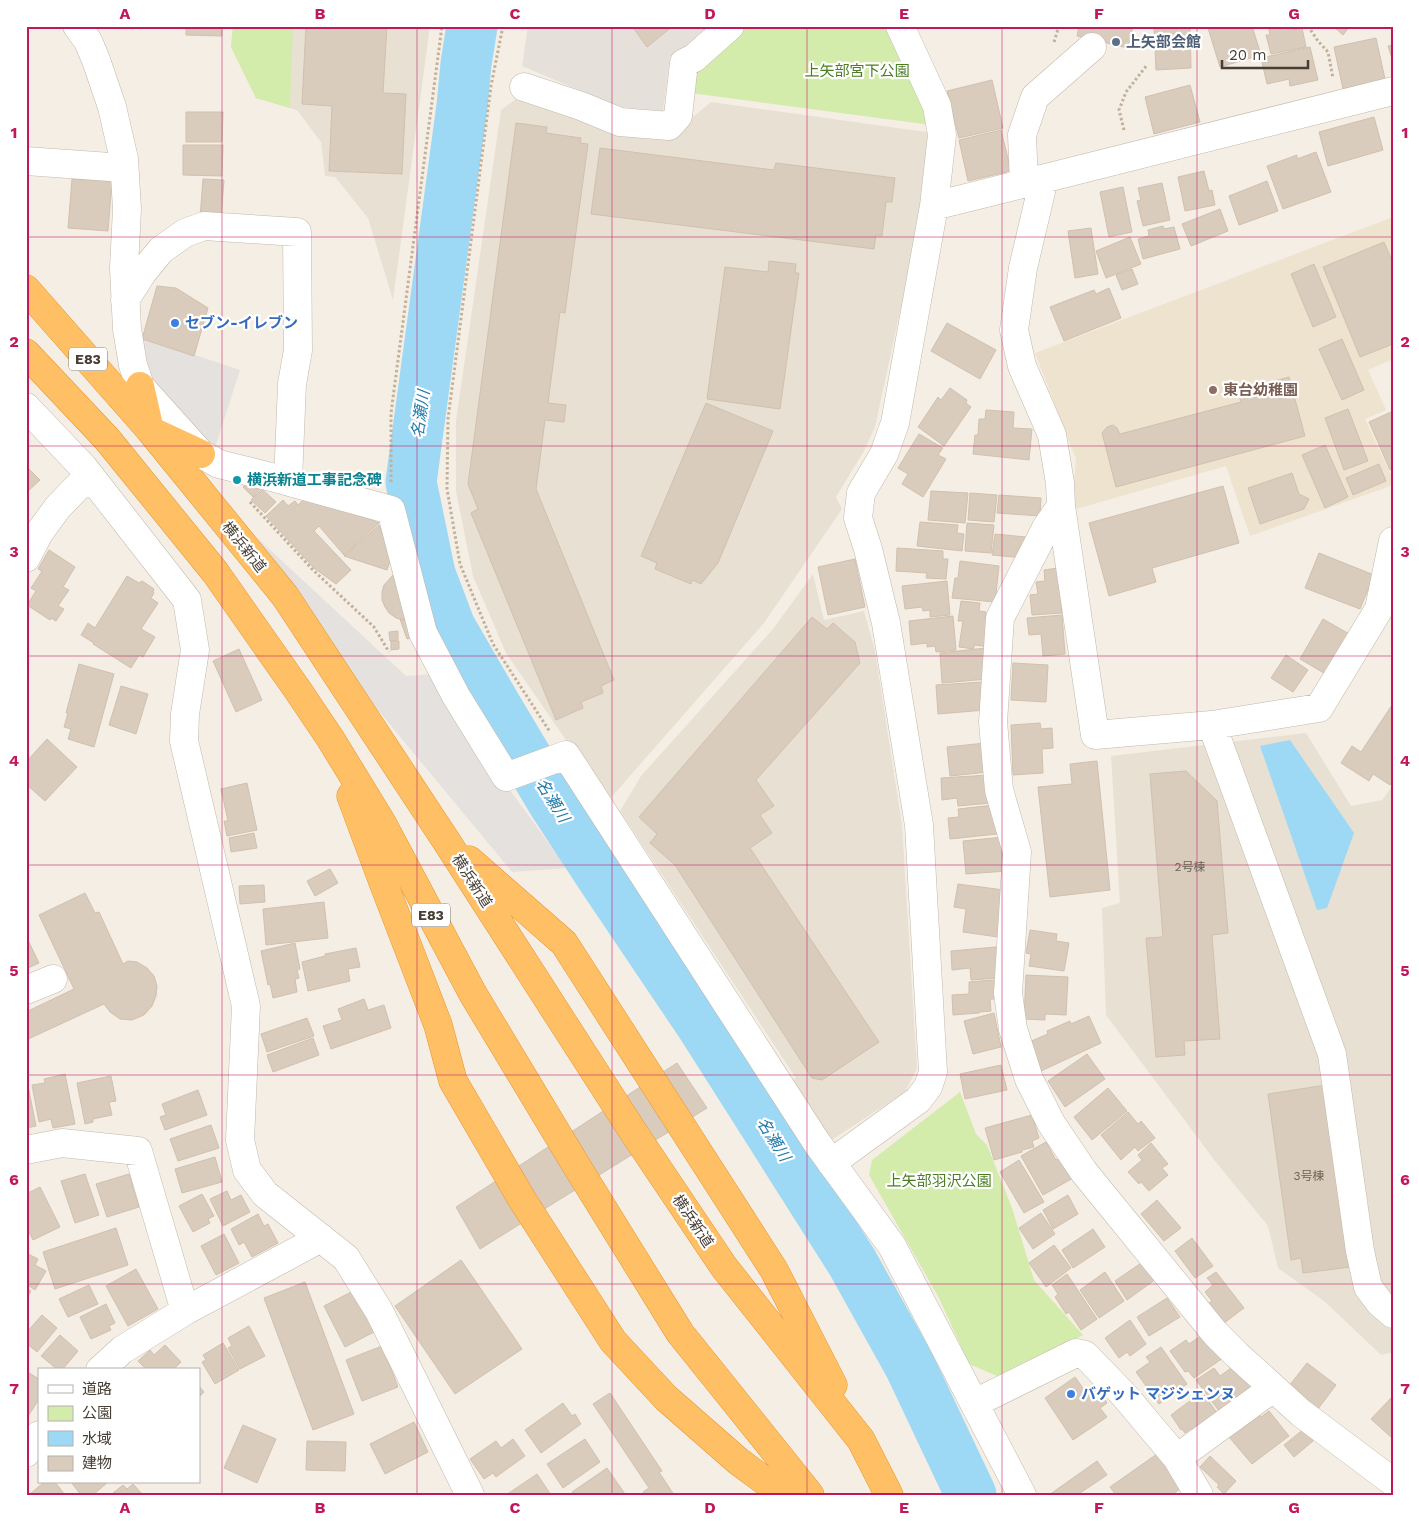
<svg xmlns="http://www.w3.org/2000/svg" width="1419" height="1521" font-family="'Work Sans','Noto Sans JP',sans-serif">
  <style>
    .residential { fill: #e8e0d3 }
    .industrial { fill: #e6e0da }
    .education { fill: #eee3ce }
    .green { fill: #d3ebab }
    .parking { fill: #e4e1de }
    .water { fill: #9dd8f5 }
    .lines { fill: none; stroke-linecap: round; stroke-linejoin: round }
    .river { stroke: #9dd8f5; stroke-width: 51 }
    .building { fill: #d9ccbd; stroke: #d1c0ad }
    .minor-casing { stroke: #c3b8aa; stroke-width: 29 }
    .highway-casing { stroke: #e8942c; stroke-width: 29 }
    .path { stroke: #c3b098; stroke-width: 3; stroke-dasharray: 2.5 2.5; stroke-linecap: butt }
    .minor { stroke: #fff; stroke-width: 28 }
    .highway { stroke: #ffc065; stroke-width: 28 }
    .grid { fill: none; stroke: #c2185b; stroke-width: 1; stroke-opacity: 0.55 }
    .service-dot { fill: #5c6f8a; stroke: #fff; stroke-width: 2 }
    .shop-dot { fill: #3f7fe0; stroke: #fff; stroke-width: 2 }
    .education-dot { fill: #8d6e63; stroke: #fff; stroke-width: 2 }
    .culture-dot { fill: #0f9aa8; stroke: #fff; stroke-width: 2 }
    .labels { text-anchor: middle; stroke-width: 4.5; stroke-linejoin: round; paint-order: stroke }
    .number-label { font-size: 12px; fill: #6c6256 }
    .shield { fill: #fff; stroke: #7e7871; stroke-width: 1 }
    .shield-label { font-size: 14px; font-weight: bold; fill: #473e34 }
    .service-label { font-size: 15px; font-weight: bold; fill: #4e5e75; stroke: #fff; text-anchor: start }
    .park-label { font-size: 15px; fill: #4c7d24; stroke: #fff }
    .shop-label { font-size: 15px; font-weight: bold; fill: #366cbe; stroke: #fff; text-anchor: start }
    .education-label { font-size: 15px; font-weight: bold; fill: #785e54; stroke: #fff; text-anchor: start }
    .culture-label { font-size: 15px; font-weight: bold; fill: #0d838f; stroke: #fff; text-anchor: start }
    .street-label { font-size: 15px; fill: #473e34; stroke: #fff }
    .water-label { font-size: 16px; font-style: italic; fill: #247ba9; stroke: #fff }
    .neatline { fill: none; stroke: #c2185b; stroke-width: 2 }
    .grid-label { font-size: 16px; text-anchor: middle; font-weight: bold; fill: #c2185b }
  </style>
  <rect width="100%" height="100%" fill="#f4eee5"/>
  <path class="residential" d="M233,26H430L393,300L368,218L335,177L325,176L321,142L297,110L256,98L231,47Z
    M520,96L668,138L711,102L933,133L921,215L875,427L864,451L836,497L842,509L764,623L608,801L506,653L473,576L456,491V421L501,110Z
    M813,574L824,620L864,611L875,651L902,825L917,1068L905,1092L830,1141L790,1082L796,1078L620,811L641,776L773,629Z
    M1306,733L1351,806L1382,800L1393,785V1352L1381,1355L1324,1301L1278,1268L1268,1226L1215,1161L1106,1015L1102,908L1120,903L1111,756Z"/>
  <path class="industrial" d="M528,26H713L686,50L670,56L663,111L619,107L522,66Z"/>
  <path class="education" d="M1393,217V359L1368,370L1386,410L1365,419L1393,479V485L1250,536L1226,466L1076,509L1073,495L1076,459L1035,353Z"/>
  <path class="green" d="M233,26H293L290,108L256,98L231,47Z
    M745,26H886L931,125L691,93L696,68Z
    M960,1092L976,1134L987,1145L1012,1208L1034,1280L1083,1335L1004,1379L969,1364L939,1298L869,1175L872,1160Z"/>
  <path class="parking" d="M139,339L194,356L195,355L240,370L213,454L203,447L149,373Z
    M242,524L406,676L434,674L504,782L567,868L512,872L373,704Z"/>
  <path class="water" d="M1290,740L1354,833L1327,908L1317,910L1260,746Z"/>
  <g class="lines">
    <path class="river" d="M472,26L466,64L462,106L411,482L430,574L450,627L494,703L553,802L604,880L703,1027L852,1262L910,1366L971,1495"/>
  </g>
  <path class="building" d="M186,26H222V36L186,35Z
    M306,26H387L383,93L406,94L402,174L329,171L332,106L302,104Z
    M632,26H673L647,47Z
    M1079,26H1133L1128,48L1077,36Z
    M1154,26H1190L1191,68L1156,70Z
    M1214,26H1252L1261,55L1220,67L1208,28Z
    M1268,26H1291V30L1302,28L1306,47L1271,54L1266,35H1270Z
    M1333,26H1350L1343,35Z
    M1376,38L1385,79L1343,89L1334,47Z
    M1393,45V62L1388,46Z
    M1310,47L1318,80L1290,86L1289,79L1267,84L1261,58Z
    M992,80L1003,128L959,138L947,91Z
    M1190,85L1200,122L1154,134L1145,97Z
    M186,112H223L222,142H186Z
    M1374,117L1383,150L1328,166L1319,132Z
    M516,123L547,127L546,133L581,138L580,143L588,144L565,313L560,312L548,403L566,405L564,422L545,420L536,489L614,680L601,686L603,693L581,702L583,708L556,720L471,513L478,509L468,484Z
    M1001,130L1011,171L968,181L959,140Z
    M183,145H223L222,176L183,175Z
    M600,148L774,170L776,163L895,178L892,202H886L882,236L876,235L874,249L591,214Z
    M1316,152L1331,192L1283,209L1267,166L1297,155V159Z
    M1204,171L1209,191L1212,190L1215,205L1185,211L1178,177Z
    M72,179L112,181L108,231L68,228Z
    M203,179L224,180L221,219L200,218Z
    M1267,181L1278,211L1239,225L1229,196Z
    M1162,183L1170,220L1143,226L1137,201L1141,200L1138,188Z
    M1123,187L1132,232L1109,237L1100,192Z
    M1220,209L1228,231L1191,246L1182,224Z
    M1163,226L1164,229L1174,227L1180,249L1143,259L1138,239L1149,236L1148,230Z
    M1091,228L1098,274L1075,278L1068,231Z
    M1130,237L1141,264L1106,278L1096,251Z
    M1384,242L1393,263V344L1360,357L1323,267Z
    M769,261L796,264L795,273H799L780,409L707,399L725,267L768,272Z
    M1314,264L1336,317L1313,327L1291,274Z
    M1132,269L1138,284L1122,290L1116,275Z
    M157,286L176,288L208,308L194,356L142,339Z
    M1109,288L1121,318L1064,341L1050,307L1094,290L1096,294Z
    M947,323L996,350L980,379L931,351Z
    M1342,339L1364,390L1342,400L1319,349Z
    M1289,377L1305,436L1116,487L1102,433L1107,427L1113,425L1117,428L1120,434L1241,402L1238,391Z
    M950,388L967,400L966,403L971,407L944,446L918,427L938,397L941,400Z
    M706,403L773,431L718,563L701,584L692,580L691,584L655,569L657,563L641,556Z
    M1348,409L1368,461L1344,470L1325,418Z
    M986,410L1014,412L1013,428L1032,429L1029,460L973,454L975,435H978L979,419H985Z
    M1391,412L1393,415V469L1390,470L1369,422Z
    M919,434L943,448L938,455L946,459L923,497L902,484L908,474L898,468Z
    M1325,445L1348,497L1325,508L1302,455Z
    M1379,464L1386,481L1353,495L1346,478Z
    M26,466L40,480L26,493Z
    M1292,473L1299,494L1309,499L1304,509L1260,524L1248,488Z
    M251,479L260,489L253,497L243,487Z
    M1223,486L1239,543L1152,568L1156,582L1109,596L1089,523Z
    M262,489L276,502L265,513L251,500Z
    M931,491L968,493L965,523L928,520Z
    M970,493L997,495L994,522L968,520Z
    M309,495L379,523L344,555L319,526L314,531L351,570L336,584L314,568L266,516L283,500L288,506L295,501L298,505Z
    M999,495L1041,498L1040,516L997,513Z
    M920,522L958,525L957,533L964,534L962,551L917,546Z
    M967,523L994,525L991,553L965,551Z
    M379,525L392,555L387,570L344,556Z
    M995,534L1026,537L1024,558L992,555Z
    M897,548L943,551V559H948L946,579L926,578L927,573L896,571Z
    M49,550L75,567L63,587L69,590L58,606L64,609L56,621L51,618L50,620L27,605L36,591L31,588L42,571L38,569Z
    M1319,553L1374,575L1360,609L1305,588Z
    M855,559L865,607L828,615L818,567Z
    M960,561L999,566L995,602L952,598L955,578H958Z
    M1058,568L1062,613L1032,615L1030,595L1038,594L1036,582L1045,581L1044,570Z
    M394,574L411,619L403,620L396,618L389,613L385,607L382,600V592L384,585Z
    M127,576L139,583L142,581L154,589L153,592L154,593L151,598L158,603L141,629L155,637L143,657L139,655L131,668L93,644L94,643L81,635L88,623L95,628Z
    M947,581L950,615L930,617V610L923,611L922,607L905,609L902,586Z
    M961,601L980,603L979,611L986,612L985,619L994,620L990,647L974,645V649L959,647L963,621H958Z
    M1062,615L1065,654L1043,656L1041,634L1029,635L1027,618Z
    M953,616L956,650L936,652L935,646L927,647V643L911,645L909,621Z
    M812,617L827,629L833,623L855,642L860,663L756,780L774,806L760,815L772,833L750,848L879,1042L822,1080L812,1078L675,865L650,843L657,834L639,817Z
    M400,619H411L417,636L407,639Z
    M1323,619L1351,635L1329,676L1300,659Z
    M398,631V640L390,641L389,632Z
    M391,641H399V649L391,650Z
    M986,648L988,679L942,683L940,653Z
    M239,649L262,700L236,712L213,661Z
    M1286,655L1308,670L1293,692L1271,678Z
    M1013,663L1048,665L1046,702L1011,700Z
    M79,664L114,674L94,747L68,739L71,729L64,727L68,713H66Z
    M983,682L985,710L938,714L936,685Z
    M121,686L148,694L136,734L109,725Z
    M1392,705L1393,780L1390,785L1373,774L1369,781L1341,763L1352,746L1361,752Z
    M1040,723L1041,729L1052,728L1053,748L1042,749L1043,773L1013,775L1011,725Z
    M47,739L77,767L45,801L26,784V762Z
    M985,743L988,772L950,776L947,747Z
    M1097,761L1110,890L1050,897L1038,787L1072,784L1070,764Z
    M1186,771L1217,801L1228,933L1212,935L1220,1039L1184,1041L1185,1055L1156,1057L1146,938L1163,937L1150,774Z
    M989,775L991,803L958,806L957,798L942,800L941,778Z
    M247,783L257,830L227,836L224,821H228L221,789Z
    M994,805L997,834L950,839L948,818L959,817L958,809Z
    M254,833L257,848L231,852L229,838Z
    M1004,837L1007,871L966,874L963,841Z
    M330,869L338,883L315,896L307,881Z
    M958,884L1004,890L998,937L963,932L966,909L954,907Z
    M264,885L265,902L240,904L239,886Z
    M85,893L95,913L99,912L123,964L128,961L137,962L147,968L154,976L157,986L156,996L152,1006L144,1015L132,1020L120,1019L110,1012L104,1004L26,1040V1012L74,989L39,915Z
    M324,902L328,938L266,945L263,909Z
    M1030,930L1057,934L1056,941L1069,943L1064,971L1029,966L1031,954L1026,953Z
    M26,936L39,963L26,969Z
    M295,943L300,969L297,970L299,978L295,979L297,992L273,998L270,984L268,985L261,951Z
    M996,947L998,978L971,980L970,968L952,970L951,951Z
    M356,948L360,967L348,969L350,981L308,991L302,962L325,956V954Z
    M1026,975L1068,977L1066,1015L1045,1014V1020L1024,1019Z
    M994,980L995,999H990L991,1011L980,1012L979,1013L953,1015L952,995L969,994V982Z
    M364,999L368,1010L384,1005L391,1028L331,1049L323,1026L342,1020L338,1009Z
    M994,1013L1001,1047L973,1054L964,1021Z
    M1089,1016L1101,1043L1041,1071L1029,1042L1048,1034L1047,1031L1070,1021L1071,1024Z
    M307,1018L314,1036L267,1052L261,1034Z
    M313,1038L319,1055L273,1072L267,1055Z
    M1087,1054L1105,1079L1065,1107L1048,1081Z
    M677,1063L707,1108L480,1249L456,1207Z
    M1001,1065L1007,1090L965,1099L960,1074Z
    M65,1074L75,1124L53,1128L51,1119L39,1122L32,1085L45,1083L44,1079Z
    M111,1076L116,1101L109,1102L112,1115L93,1119V1122L85,1124L77,1083Z
    M1326,1085L1351,1267L1303,1273L1301,1258L1291,1260L1268,1094Z
    M26,1086H28L36,1126L26,1128Z
    M1108,1088L1127,1111L1092,1140L1074,1117Z
    M198,1090L207,1115L165,1130L160,1117L166,1115L162,1104Z
    M1128,1112L1138,1124L1141,1121L1155,1138L1138,1151L1135,1147L1121,1160L1101,1135Z
    M1032,1115L1039,1138L1032,1141L1034,1147L1022,1150V1152L994,1160L985,1128Z
    M211,1125L219,1148L178,1161L170,1139Z
    M1046,1142L1056,1160L1063,1156L1075,1177L1043,1195L1021,1156Z
    M1151,1143L1168,1164L1162,1168L1168,1175L1149,1191L1141,1182L1139,1184L1128,1172L1142,1160L1138,1155Z
    M215,1157L222,1182L182,1193L175,1169Z
    M1019,1160L1044,1202L1024,1213L1000,1172Z
    M85,1174L99,1215L75,1223L61,1181Z
    M129,1174L139,1207L107,1217L96,1184Z
    M40,1187L60,1227L33,1240L26,1226V1194Z
    M227,1191L231,1200L241,1195L250,1212L223,1226L210,1199Z
    M202,1194L214,1216L208,1219L210,1223L193,1232L179,1206Z
    M1068,1195L1078,1214L1053,1229L1043,1210Z
    M1157,1200L1181,1228L1164,1241L1141,1214Z
    M1041,1213L1055,1234L1033,1249L1019,1228Z
    M258,1214L264,1226L268,1224L278,1243L252,1257L244,1242L239,1245L231,1229Z
    M116,1228L128,1265L55,1289L43,1252Z
    M1093,1229L1105,1247L1073,1268L1062,1250Z
    M224,1234L239,1263L216,1275L201,1246Z
    M1192,1238L1213,1266L1195,1278L1175,1251Z
    M1054,1245L1071,1268L1046,1287L1029,1263Z
    M26,1253L38,1259L35,1265L46,1271L35,1290L26,1284Z
    M461,1260L522,1349L455,1394L395,1306Z
    M1144,1261L1156,1279L1127,1300L1115,1281Z
    M136,1269L158,1309L128,1326L106,1286Z
    M1105,1272L1124,1301L1099,1318L1080,1290Z
    M1216,1272L1244,1308L1224,1323L1209,1303L1212,1301L1205,1292L1213,1285L1207,1278Z
    M1067,1274L1097,1319L1081,1330L1069,1312L1066,1314L1055,1297L1058,1294L1052,1285Z
    M305,1282L354,1414L313,1430L264,1298Z
    M89,1285L98,1304L68,1317L59,1299Z
    M26,1288L31,1291L26,1299Z
    M353,1291L374,1332L345,1347L324,1306Z
    M1167,1298L1180,1317L1149,1336L1137,1317Z
    M106,1304L115,1323L109,1326L111,1330L91,1339L80,1317Z
    M42,1315L57,1328L37,1352L26,1343V1333Z
    M1130,1320L1146,1344L1130,1356L1127,1352L1119,1358L1105,1338Z
    M249,1326L265,1356L240,1369L228,1348L232,1346L228,1338Z
    M1205,1333L1223,1358L1194,1378L1188,1371L1185,1372L1170,1351L1186,1340L1189,1344Z
    M60,1335L78,1351L62,1370H58L41,1356Z
    M223,1343L239,1370L215,1384L202,1362L206,1360L203,1355Z
    M165,1345L181,1362L173,1370H147L138,1361L150,1350L154,1355Z
    M382,1346L398,1387L362,1401L346,1360Z
    M1161,1347L1187,1384L1159,1404L1136,1372L1150,1362L1146,1357Z
    M1238,1363L1257,1389L1222,1415L1196,1380L1214,1368L1220,1376Z
    M1307,1363L1336,1385L1318,1409L1289,1386Z
    M26,1371L39,1379V1399L27,1418Z
    M1075,1377L1085,1391L1095,1384L1107,1403L1100,1408L1107,1417L1073,1440L1045,1398Z
    M199,1386L204,1392L199,1397Z
    M1202,1392L1220,1417L1197,1434L1192,1428L1185,1433L1182,1429L1181,1430L1171,1415Z
    M610,1393L662,1471L659,1472L674,1495H645L643,1492L649,1488L593,1404Z
    M1393,1396V1437L1392,1438L1371,1419Z
    M563,1403L572,1416L575,1414L581,1424L541,1453L525,1430Z
    M1269,1411L1289,1436L1252,1464L1229,1437L1259,1414L1261,1417Z
    M414,1422L428,1452L385,1474L370,1444Z
    M243,1425L276,1439L257,1483L224,1468Z
    M1304,1429L1313,1441L1294,1457L1284,1445Z
    M513,1439L525,1456L496,1477L493,1473L484,1479L470,1459L496,1441L501,1448Z
    M585,1439L600,1462L563,1488L547,1464Z
    M307,1441L346,1442L345,1471L306,1470Z
    M1157,1454L1181,1488L1172,1495H1116L1110,1487Z
    M1210,1456L1236,1481L1224,1494L1217,1487L1219,1485L1200,1467Z
    M1097,1461L1107,1475L1077,1495H1049Z
    M607,1468L625,1494L574,1495L572,1492Z
    M537,1474L551,1495H506Z
    M44,1482H55L65,1495H29Z
    M71,1482H108L93,1495H81Z
    M133,1484L143,1495H115L113,1493L123,1485L127,1489Z"/>
  <g class="lines">
    <g class="minor-casing">
      <path id="minor" d="M77,26L88,41L96,60L112,107L124,159L127,209L124,268L127,329L133,365L140,386L201,454L219,464L275,478L391,510L423,633L456,696L506,777L566,755L817,1143L892,1246L1022,1495
        M524,87L581,106L620,122L669,126L678,116L684,63L694,58L730,26
        M26,161L124,168
        M1044,179L1023,268L1014,330L1022,366L1052,435L1060,483L1061,506L1095,735L1212,725L1319,708L1379,609L1393,541
        M1024,183L1022,135L1035,97L1092,47
        M934,206L1393,91
        M125,300L143,272L161,250L185,233L204,226L297,232L298,350L292,384L288,481
        M26,407L84,468L187,600L195,650L185,714L184,741L246,1006L240,1140L247,1170L265,1194L346,1258L379,1311L470,1495
        M1061,506L1046,528L1000,618L993,722L999,790L1017,852L1008,993L1013,1029L1029,1079L1051,1123L1084,1172L1215,1333L1237,1355L1301,1413L1393,1482
        M26,558L39,533L58,507L89,475
        M1212,725L1332,1054L1360,1251L1368,1287L1380,1303L1393,1314
        M26,990L53,979
        M26,1150L62,1143L138,1151L185,1311L321,1238
        M831,1163L918,1100L928,1087L933,1072L919,825L886,623L868,549L858,518L861,493L884,454L895,423L934,206L942,135L937,106L900,26
        M100,1370L122,1350L185,1311
        M975,1403L1076,1353L1085,1355L1124,1395L1177,1458L1199,1495
        M26,1453L39,1435
        M1177,1458L1273,1388"/>
    </g>
    <g class="highway-casing">
      <path id="highway" d="M26,289L150,430L285,596L445,839L632,1130L724,1267L861,1440L889,1495
        M26,353L107,439L215,572L297,689L330,738L382,823L473,994L576,1165L680,1333L810,1495
        M140,386L149,426
        M156,433L201,454
        M351,796L383,882L438,1025L453,1081L523,1201L613,1341L666,1398L738,1461L784,1495
        M469,860L564,943L774,1270L833,1385"/>
    </g>
    <path class="path" d="M503,26L491,86L448,419L447,489L460,564L493,644L550,732
      M1308,26L1318,41L1328,52L1333,78
      M1054,42L1059,26
      M1124,130L1119,110L1126,92L1147,65
      M391,482V413L442,26
      M250,502L313,570L374,627L389,652"/>
    <use href="#minor" class="minor"/>
    <use href="#highway" class="highway"/>
  </g>
  <path class="grid" d="M222,26V1495M417,26V1495M612,26V1495M807,26V1495M1002,26V1495M1197,26V1495M26,237H1393M26,446H1393M26,656H1393M26,865H1393M26,1075H1393M26,1284H1393"/>
  <circle class="service-dot" cx="1116" cy="42" r="5"/>
  <g class="shop-dot">
    <circle cx="175" cy="323" r="5"/>
    <circle cx="1071" cy="1394" r="5"/>
  </g>
  <circle class="education-dot" cx="1213" cy="390" r="5"/>
  <circle class="culture-dot" cx="237" cy="480" r="5"/>
  <g class="labels">
    <g class="number-label">
      <text x="1190" y="871">2号棟</text>
      <text x="1309" y="1180">3号棟</text>
    </g>
    <g class="shield">
      <rect x="69" y="347.5" width="38" height="23" rx="4"/>
      <rect x="412" y="903.5" width="38" height="23" rx="4"/>
    </g>
    <g class="shield-label">
      <text x="88" y="364">E83</text>
      <text x="431" y="920">E83</text>
    </g>
    <g class="service-label">
      <text x="1126" y="47">上矢部会館</text>
    </g>
    <g class="park-label">
      <text x="857" y="76">上矢部宮下公園</text>
      <text x="939" y="1186">上矢部羽沢公園</text>
    </g>
    <g class="shop-label">
      <text x="185" y="328">セブン-イレブン</text>
      <text x="1081" y="1399">バゲット マジシェンヌ</text>
    </g>
    <g class="education-label">
      <text x="1223" y="395">東台幼稚園</text>
    </g>
    <g class="culture-label">
      <text x="247" y="485">横浜新道工事記念碑</text>
    </g>
    <g class="street-label">
      <text transform="translate(244 547) rotate(51)" y="5">横浜新道</text>
      <text transform="translate(472 881) rotate(57)" y="5">横浜新道</text>
      <text transform="translate(693 1221) rotate(56)" y="5">横浜新道</text>
    </g>
    <g class="water-label">
      <text transform="translate(420 414) rotate(-82)" y="6">名瀬川</text>
      <text transform="translate(553 800) rotate(58)" y="6">名瀬川</text>
      <text transform="translate(774 1139) rotate(58)" y="6">名瀬川</text>
    </g>
  </g>
  <rect width="1419" height="1521" fill="none" stroke="#ffffff" stroke-width="55"/>
  <rect x="38" y="1368" width="162" height="115" fill="#ffffff" stroke="#b5b2ae"/>
  <rect x="48" y="1385" width="25" height="8" fill="#ffffff" stroke="#b5b2ae"/>
  <text x="82" y="1394" font-size="15" fill="#473e34">道路</text>
  <rect x="48" y="1406" width="25" height="15" fill="#d3ebab" stroke="#b5b2ae"/>
  <text x="82" y="1418" font-size="15" fill="#473e34">公園</text>
  <rect x="48" y="1431" width="25" height="15" fill="#9dd8f5" stroke="#b5b2ae"/>
  <text x="82" y="1444" font-size="15" fill="#473e34">水域</text>
  <rect x="48" y="1456" width="25" height="15" fill="#d9ccbd" stroke="#b5b2ae"/>
  <text x="82" y="1468" font-size="15" fill="#473e34">建物</text>
  <path d="M1222 60v8h86v-8" fill="none" stroke="#473e34" stroke-width="2.5"/>
  <text x="1229" y="60" font-size="15" fill="#473e34" stroke="#ffffff" stroke-width="4" paint-order="stroke">20 m</text>
  <rect x="28" y="28" width="1364" height="1466" class="neatline"/>
  <g class="grid-label">
    <text x="125" y="19">A</text>
    <text x="320" y="19">B</text>
    <text x="515" y="19">C</text>
    <text x="710" y="19">D</text>
    <text x="904" y="19">E</text>
    <text x="1099" y="19">F</text>
    <text x="1294" y="19">G</text>
    <text x="14" y="138">1</text>
    <text x="1405" y="138">1</text>
    <text x="14" y="347">2</text>
    <text x="1405" y="347">2</text>
    <text x="14" y="557">3</text>
    <text x="1405" y="557">3</text>
    <text x="14" y="766">4</text>
    <text x="1405" y="766">4</text>
    <text x="14" y="976">5</text>
    <text x="1405" y="976">5</text>
    <text x="14" y="1185">6</text>
    <text x="1405" y="1185">6</text>
    <text x="14" y="1394">7</text>
    <text x="1405" y="1394">7</text>
    <text x="125" y="1513">A</text>
    <text x="320" y="1513">B</text>
    <text x="515" y="1513">C</text>
    <text x="710" y="1513">D</text>
    <text x="904" y="1513">E</text>
    <text x="1099" y="1513">F</text>
    <text x="1294" y="1513">G</text>
  </g>
</svg>
